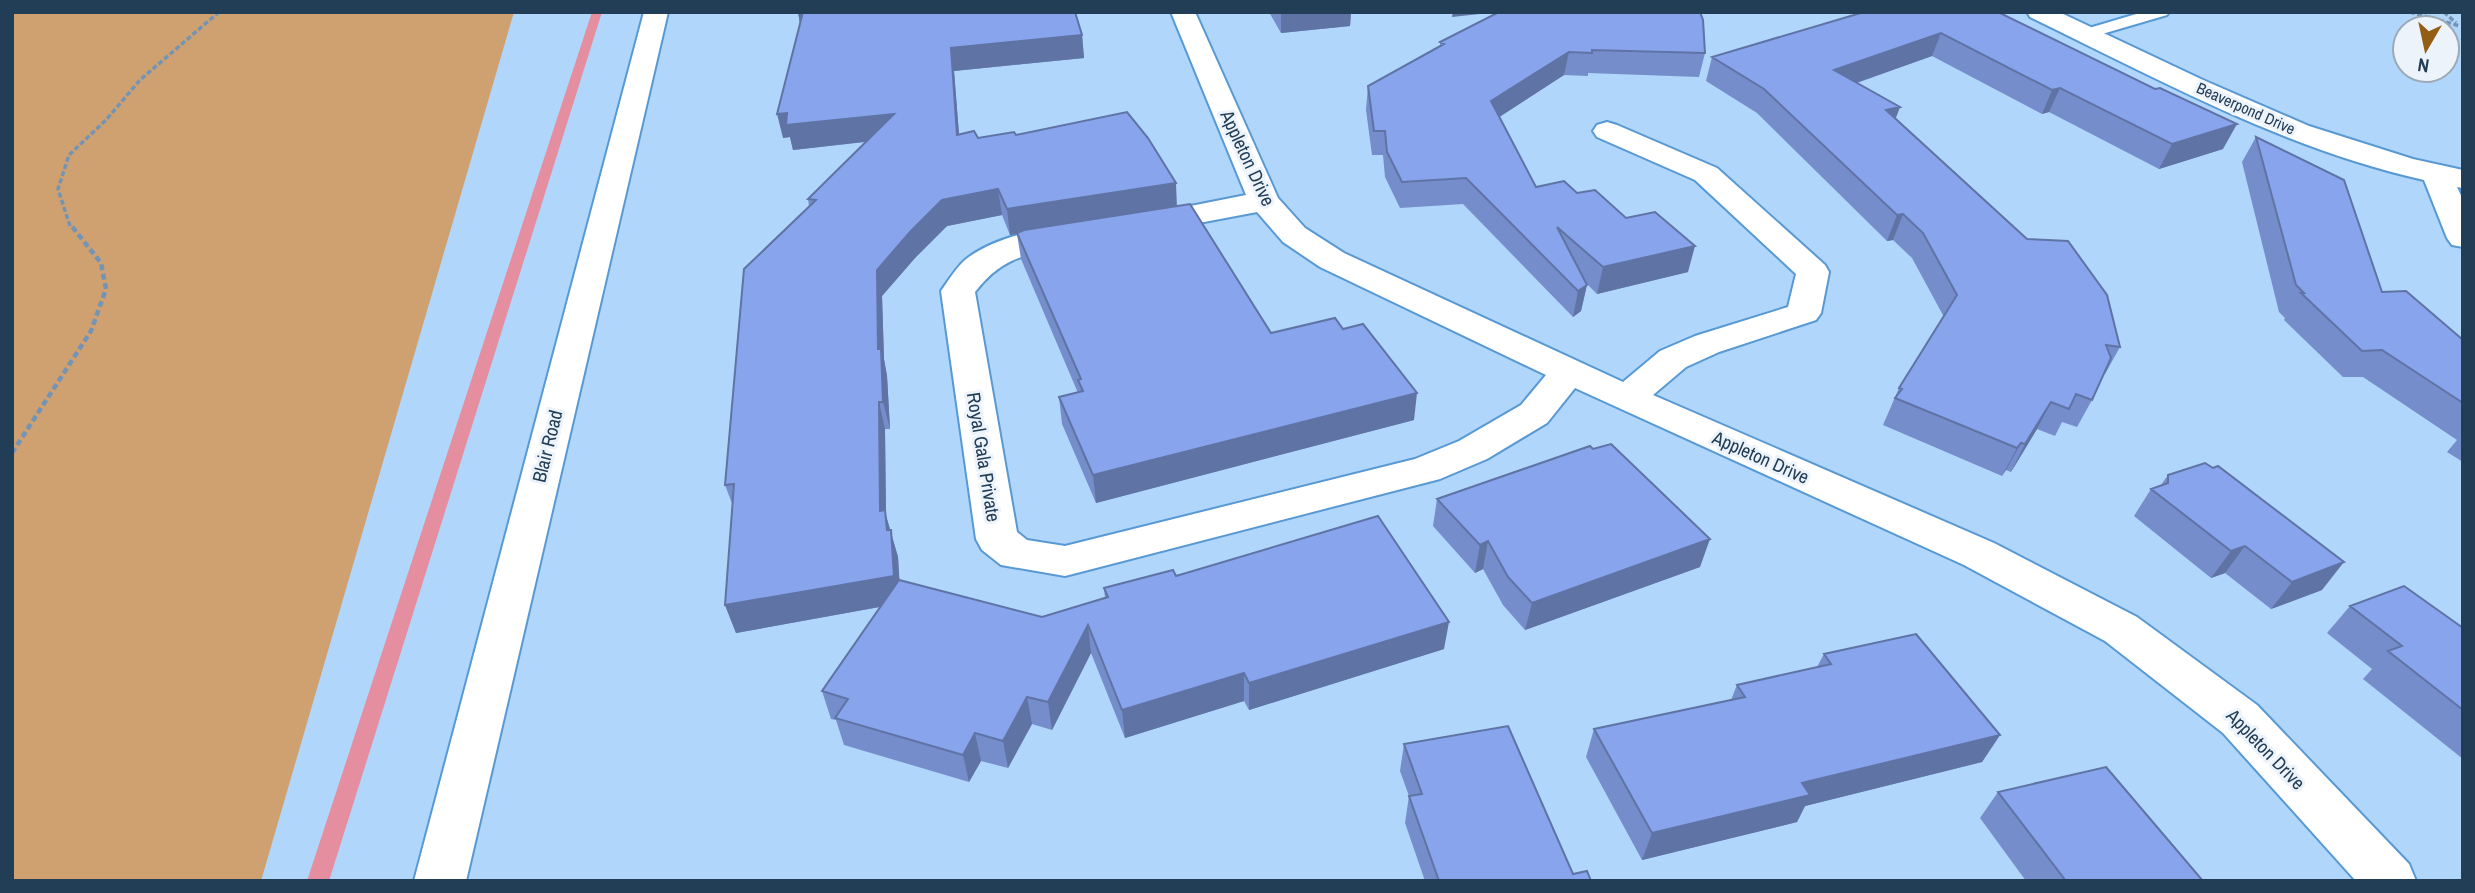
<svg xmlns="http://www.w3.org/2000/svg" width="2475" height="893" font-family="'Archivo Narrow',sans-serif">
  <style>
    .green { fill: #cfa171 }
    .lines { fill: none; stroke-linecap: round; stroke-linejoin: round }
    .stream { fill: #e48e9f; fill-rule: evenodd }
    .service-casing { stroke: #5899d3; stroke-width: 4 }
    .minor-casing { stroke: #5899d3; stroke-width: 4 }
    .secondary-casing { stroke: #5899d3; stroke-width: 4 }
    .path-far1 { stroke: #7394b4; stroke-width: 3.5; stroke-dasharray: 5 2.5; stroke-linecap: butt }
    .path { stroke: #7394b4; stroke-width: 4.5; stroke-dasharray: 6 3.5; stroke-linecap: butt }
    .service { fill: #fff; fill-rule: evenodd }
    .minor { fill: #fff; fill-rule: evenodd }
    .secondary { fill: #fff; fill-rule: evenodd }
    .wall { fill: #758dcb }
    .shaded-wall { fill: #5f73a5 }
    .building { fill: #88a4ec; stroke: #5f73a5; stroke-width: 2 }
    .labels { text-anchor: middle; stroke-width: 6; stroke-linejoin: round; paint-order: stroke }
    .far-street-label { font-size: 16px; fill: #223d56; stroke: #edf3fa }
    .street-label { font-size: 19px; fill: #223d56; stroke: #edf3fa }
  </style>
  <rect width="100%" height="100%" fill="#b0d6fb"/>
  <path class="green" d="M12,12H514L261,881H12Z"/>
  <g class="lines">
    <path class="stream" d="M592,12H602L329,881H307Z"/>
    <g class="service-casing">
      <path id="service" d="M2143,12H2169L2167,15L2085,39L2077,34L2079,31Z"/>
    </g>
    <g class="minor-casing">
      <path id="minor" d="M1171,12H1195L1278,198L1305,228L1344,253L1623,382L1660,351L1695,336L1788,307L1796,274L1695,180L1597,137L1593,131L1597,125L1607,122L1617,125L1717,168L1825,265L1829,272L1821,313L1816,320L1719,352L1686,367L1653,395L1994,543L2137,617L2257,705L2409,864L2416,881H2356L2223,733L2105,641L1964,565L1575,388L1547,423L1487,459L1440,479L1065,576L1001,565L982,550L976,539L941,291C948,281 956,268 965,260C990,239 1050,222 1081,230L1086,237L1081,244C1036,255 1007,250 975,292L1017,532L1027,540L1065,546L1415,459L1459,441L1521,405L1546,375L1320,267L1283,242L1257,212L1146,233L1135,231L1130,224L1135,217L1246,195Z
        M2027,12H2059L2203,80L2309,126L2413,159L2463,170V188L2457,187L2463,200V247L2452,245L2447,238L2424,180C2285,149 2158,79 2030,17Z"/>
    </g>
    <g class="secondary-casing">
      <path id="secondary" d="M644,12H668L466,881H414Z"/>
    </g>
    <path class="path-far1" d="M2410,12L2460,26
      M2444,12L2456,23
      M70,226L58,189L69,155L106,120L140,80L219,12"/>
    <path class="path" d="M12,453L91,331L106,289L101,263L70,224"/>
    <use href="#service" class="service"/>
    <use href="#minor" class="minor"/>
    <use href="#secondary" class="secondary"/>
  </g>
  <path class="wall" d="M798,12H1075L1082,35L1084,58L954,71L959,134L978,138L1016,135L1177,206L1271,333L1414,420L1096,503L1062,424L1059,397L1078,393L1021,259L1017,234L1010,235L1002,215L947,226L915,258L882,296L884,359L887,376L890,429H885L886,515L898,557L899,580L1042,617L1105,598L1104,588L1176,576L1444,649L1249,710L1244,701L1125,738L1091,653L1052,730L1032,724L1008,768L981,761L969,782L844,745L836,720L831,719L822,691L880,607L736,633L725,605L733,506L725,485L809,206L808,199L865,142L793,150L790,137L783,138L800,23Z
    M1269,12H1351L1350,26L1281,33Z
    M1998,12L2223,149L2159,169L2049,112L2042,114L1932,56L1857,83L1900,107L1895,119L2120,347L2105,374H2104L2092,400L2077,427L2062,422L2055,436L2037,429L2011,472L2006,470L2002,476L1883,425L1899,388L1944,317L1912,258L1893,240L1887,241L1757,113L1706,81L1712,57Z
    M1440,42L1705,53L1699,77L1588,73V76L1564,75L1499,117L1536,187L1577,193L1626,218L1688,272L1597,294L1587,284L1581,311L1573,317L1463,204L1400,208L1385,177L1383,155H1372L1366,110L1368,86L1440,46Z
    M2256,137L2382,292L2463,340V462L2447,452L2457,440L2363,377H2343L2284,320L2285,318L2279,312L2242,162Z
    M2168,475L2322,590L2271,609L2225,573L2211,578L2134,516L2151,489L2161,485Z
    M1437,499L1700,567L1525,630L1503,605L1483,569L1475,573L1433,526Z
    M2350,606L2463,628V759L2363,679L2372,669L2327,633Z
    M1824,654L2000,735L1982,762L1805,806L1797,822L1642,860L1586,757L1594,729L1731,700L1737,685L1817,667Z
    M1404,744L1573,874L1591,881H1425L1405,823L1409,796L1400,771Z
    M1998,792L2203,881H2026L1980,818Z"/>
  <path class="shaded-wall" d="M798,12H809L800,24Z
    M1281,12H1351L1350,26L1281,33Z
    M1453,12H1498L1452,17Z
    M1941,33L1932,56L1827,93L1834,70Z
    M1082,35L1084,58L954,71L961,159L957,135L951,48Z
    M1569,52L1564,75L1487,125L1491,101Z
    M2060,88L2049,112L2042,114L2052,90Z
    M1900,107L1891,131L1886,110Z
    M787,113L894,114L898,138L793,150L790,137L783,138L777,114Z
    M2237,124L2223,149L2159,169L2172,144Z
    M1176,183L1177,208L1010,235L1007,209Z
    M998,189L1002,215L947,226L915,258L882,296L884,359L887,376L890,429L883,402L878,349L877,270L910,232L942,200Z
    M1903,214L1893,240L1887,241L1897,215Z
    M1695,246L1688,272L1597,294L1603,267Z
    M1587,285L1581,311L1573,317L1578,291Z
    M1417,393L1414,420L1096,503L1093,475Z
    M879,402L885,429L886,516L898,557L901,603L736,633L725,605L880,511Z
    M2051,402L2037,429L2011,472L2025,444Z
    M2021,443L2006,470L2002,476L2017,448Z
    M1710,539L1700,567L1525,630L1532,603Z
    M1488,541L1483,569L1475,573L1480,545Z
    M2245,546L2225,573L2211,578L2231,551Z
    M2344,562L2322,590L2271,609L2292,582Z
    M1449,622L1444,649L1249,710V683Z
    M1088,625L1091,653L1052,730L1048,702Z
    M1244,673V701L1125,738L1122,710Z
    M1027,697L1032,724L1008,768L1003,741Z
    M975,733L981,761L969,782L963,755Z
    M2000,735L1982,762L1805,806L1797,822L1642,860L1652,833L1802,783Z"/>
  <path class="building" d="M803,12H1075L1082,35L951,48L957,135L974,131L978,138L1014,132L1016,135L1127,112L1148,138L1176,183L1007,209L998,189L942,200L910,232L877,270L878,349H881L883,402H879L880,511L885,510L887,530H891L894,576L725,605L734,484L725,485L744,269L816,200L808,199L894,114L786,125L787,113L777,114Z
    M1499,12H1700L1703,20L1705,53L1592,50V53L1569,52L1491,101L1536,187L1564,181L1577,193L1595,190L1626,218L1655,212L1695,246L1603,267L1557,227L1587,285L1578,291L1466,178L1402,182L1387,152L1385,131H1374L1368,86L1444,44L1440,42Z
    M1864,12H1998L2155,89L2160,88L2237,124L2172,144L2060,88L2052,90L1941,33L1834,70L1900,107L1886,110L2027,239L2068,241L2107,295L2120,347L2106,345L2111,358L2092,400L2076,394L2069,409L2051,402L2025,444L2021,443L2017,448L1895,398L1902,389L1899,388L1957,295L1923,233L1903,214L1897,215L1764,89L1712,57Z
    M2256,137L2344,180L2382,292L2406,291L2463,340V403L2382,350L2362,351L2301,293H2304L2296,285Z
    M1190,204L1271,333L1335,318L1343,329L1363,324L1417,393L1093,475L1059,397L1083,391L1078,380L1081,379L1017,233L1024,230Z
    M1611,444L1710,539L1532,603L1508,577L1488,541L1480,545L1437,499L1590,446L1593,449Z
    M2205,463L2213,468L2218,466L2344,562L2292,582L2245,546L2231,551L2151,489L2168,483V475Z
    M1378,516L1449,622L1249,683L1244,673L1122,710L1088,625L1048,702L1027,697L1003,741L975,733L963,755L835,718L848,699L822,691L899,580L1042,617L1108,597L1104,588L1173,570L1176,576Z
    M2404,586L2463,628V710L2388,651L2402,646L2350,606Z
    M1916,634L2000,735L1802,783L1810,795L1652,833L1594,729L1745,697L1737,685L1831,664L1824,654Z
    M1508,726L1573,874L1587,871L1591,881H1439L1409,796L1422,794L1404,744Z
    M2106,767L2203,881H2066L1998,792Z"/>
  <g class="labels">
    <g class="far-street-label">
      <text transform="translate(2246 108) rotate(24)" y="6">Beaverpond Drive</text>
    </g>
    <g class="street-label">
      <text transform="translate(1248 158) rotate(65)" y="7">Appleton Drive</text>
      <text transform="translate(547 446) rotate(-76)" y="7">Blair Road</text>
      <text transform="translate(984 457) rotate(81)" y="7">Royal Gala Private</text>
      <text transform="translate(1761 457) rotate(24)" y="7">Appleton Drive</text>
      <text transform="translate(2266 749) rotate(46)" y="7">Appleton Drive</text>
    </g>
  </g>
  <rect width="2475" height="893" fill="none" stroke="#223d56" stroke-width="28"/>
  <g transform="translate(2426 49) rotate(189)"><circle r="33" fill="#edf3fa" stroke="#9caab8" stroke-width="2"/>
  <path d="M0-5L12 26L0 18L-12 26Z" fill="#935d14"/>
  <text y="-10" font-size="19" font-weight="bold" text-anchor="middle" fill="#223d56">N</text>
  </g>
</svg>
